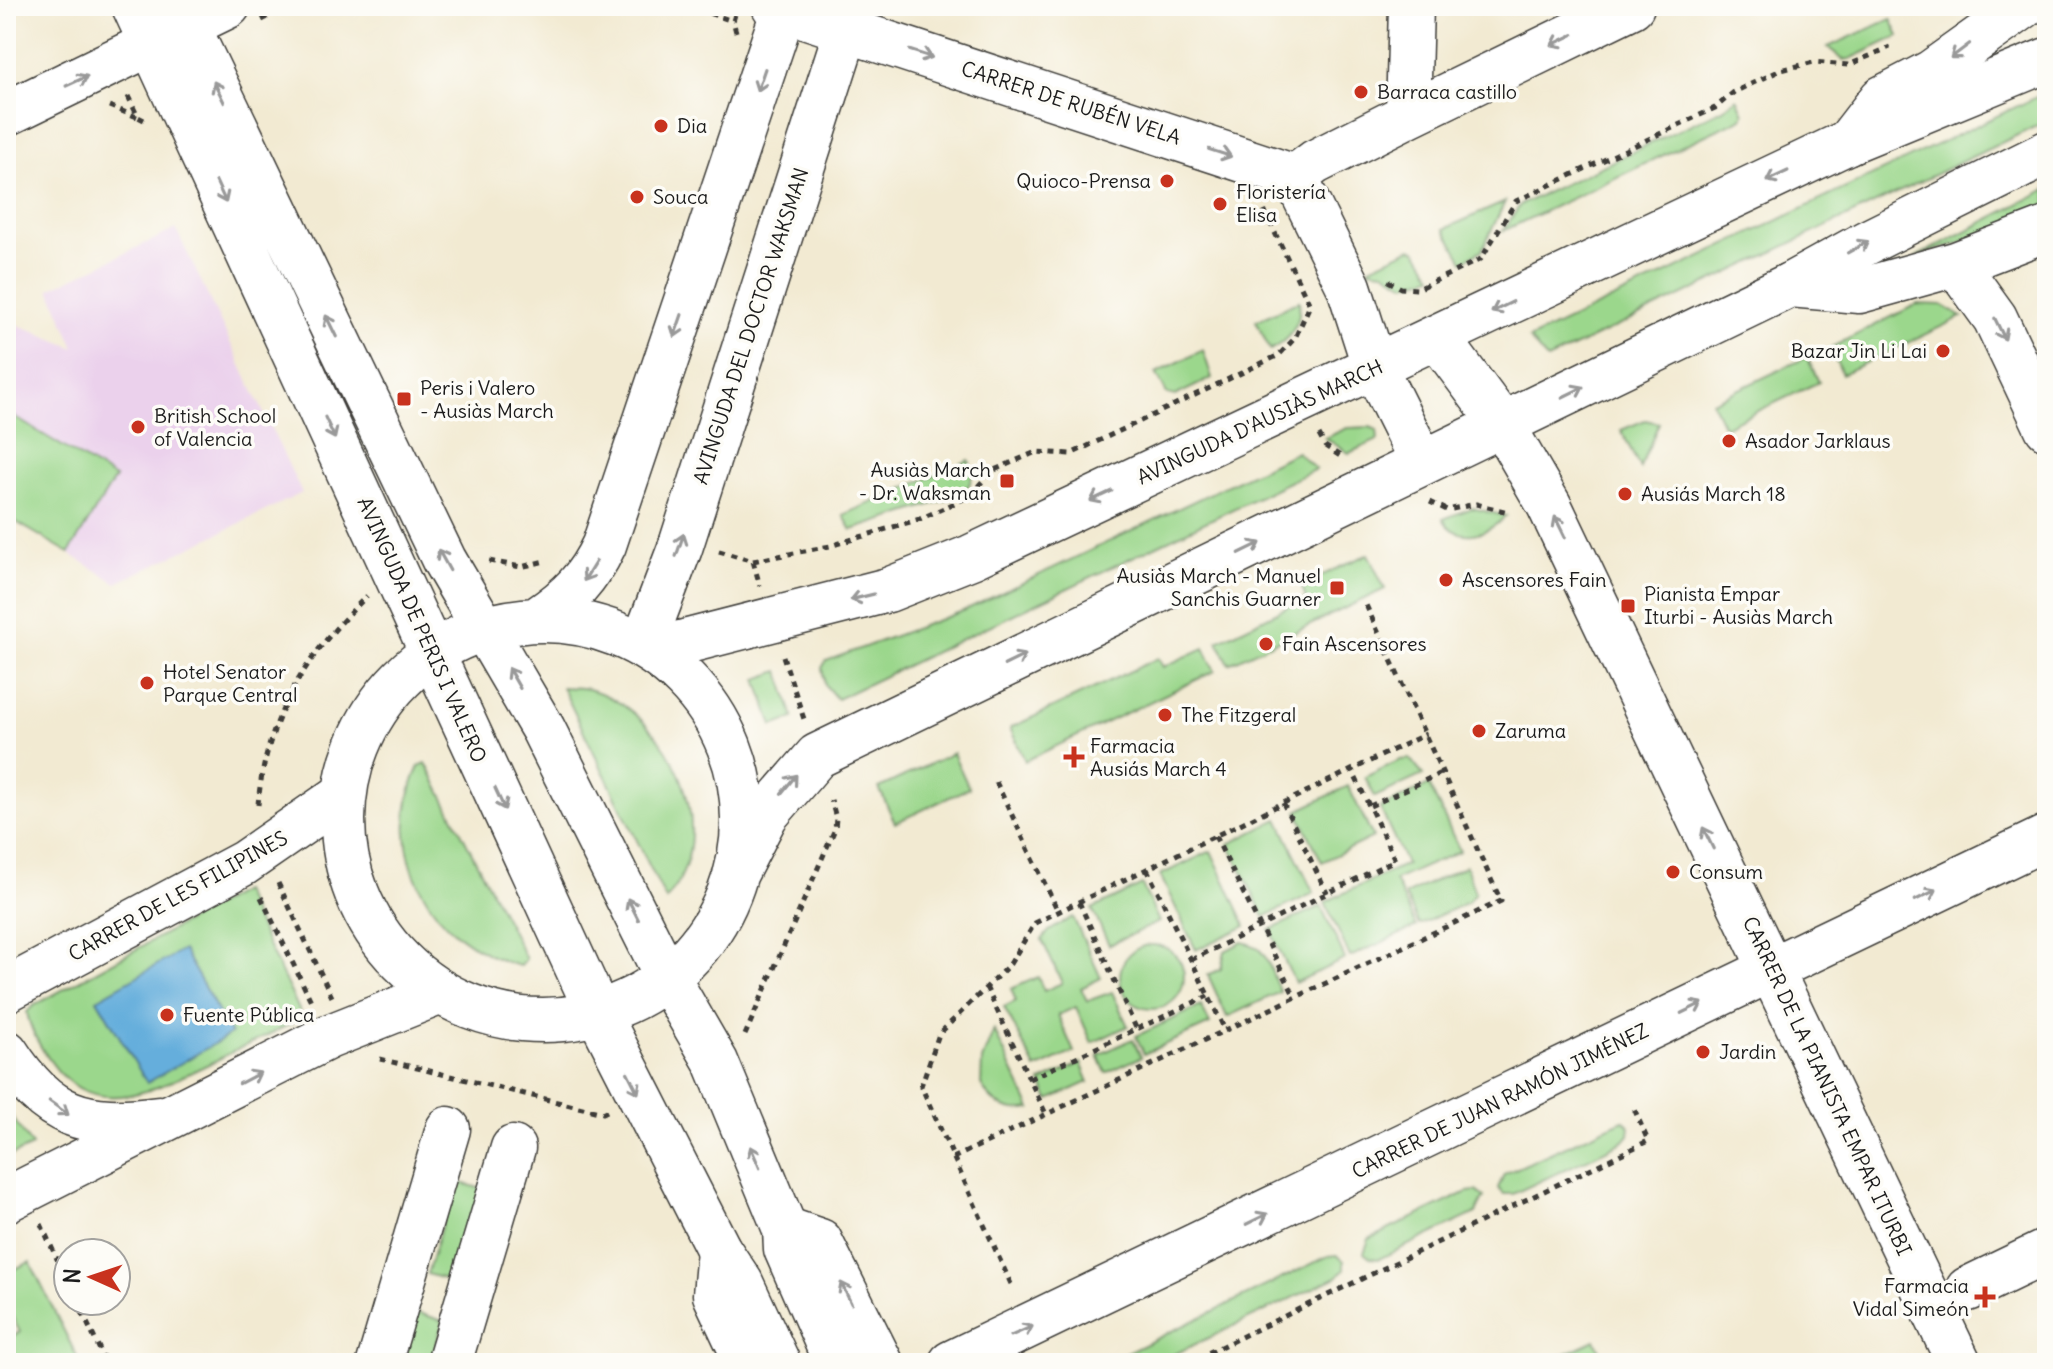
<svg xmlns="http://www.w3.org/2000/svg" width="2053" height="1369" font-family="Delius,sans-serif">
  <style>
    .built { fill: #ebd1ec }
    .green { fill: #9bd78c; stroke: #5c7a54; stroke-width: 2 }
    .water { fill: #65aedc; stroke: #40657c; stroke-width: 2 }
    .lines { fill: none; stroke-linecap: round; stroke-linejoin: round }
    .minor-casing { stroke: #3c3b37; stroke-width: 47 }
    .major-casing { stroke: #3c3b37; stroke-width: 47 }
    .path { stroke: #3c3b37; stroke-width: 5; stroke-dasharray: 6 6; stroke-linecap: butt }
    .minor { stroke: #fff; stroke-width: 44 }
    .major { stroke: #fff; stroke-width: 44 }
    .oneway { stroke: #999 }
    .poi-dot { fill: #c8321e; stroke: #fdfcf7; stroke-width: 3 }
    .labels { text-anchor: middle; stroke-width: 7; stroke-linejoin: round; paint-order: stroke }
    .poi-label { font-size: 20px; fill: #1c1c1c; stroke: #fdfcf7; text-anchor: start }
    .street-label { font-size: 20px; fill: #1c1c1c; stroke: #fdfcf7 }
  </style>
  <rect width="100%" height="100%" fill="#fdfcf7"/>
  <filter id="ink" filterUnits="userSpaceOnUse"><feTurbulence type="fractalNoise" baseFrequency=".0125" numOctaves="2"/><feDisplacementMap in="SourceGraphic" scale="16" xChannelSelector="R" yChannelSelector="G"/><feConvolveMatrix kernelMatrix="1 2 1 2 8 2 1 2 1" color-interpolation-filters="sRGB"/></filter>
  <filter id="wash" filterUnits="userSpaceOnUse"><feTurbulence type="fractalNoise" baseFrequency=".006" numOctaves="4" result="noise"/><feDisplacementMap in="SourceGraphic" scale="32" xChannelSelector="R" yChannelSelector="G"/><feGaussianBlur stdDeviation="1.8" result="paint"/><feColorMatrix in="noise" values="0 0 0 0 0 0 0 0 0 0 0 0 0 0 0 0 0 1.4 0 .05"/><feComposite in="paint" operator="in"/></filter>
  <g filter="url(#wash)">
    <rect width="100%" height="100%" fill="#f2ead2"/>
    <path class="built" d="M176,229L302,493L117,583L6,515V320L75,348L50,289Z"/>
    <path class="green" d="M1891,19L1899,36L1850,59L1843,60L1828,47Z
      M2047,92V121L1547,360L1529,339Z
      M1737,98L1744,113L1742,118L1503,231L1520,205L1723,109Z
      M2047,189V214L1916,257Z
      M1505,202L1482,250L1463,261L1444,229Z
      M1411,248L1417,250L1433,276L1406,284L1384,271L1366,269Z
      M1299,301C1302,324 1289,340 1270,350L1256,321Z
      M1917,304L1942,305L1962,317L1842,374L1830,348Z
      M1203,350L1212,378L1175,396L1167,394L1156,373Z
      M1807,357L1819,382L1724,427L1712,402Z
      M6,412L115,478L69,553L6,516Z
      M1645,420L1659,423L1640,468L1621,430Z
      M1370,427L1377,430L1378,440L1349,453L1325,438L1347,428Z
      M1297,452L1316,469L837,699L825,685L822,668L826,661L963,611Z
      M969,460C974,477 973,485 958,496L852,530L843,515Z
      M1472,508L1506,516C1487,535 1459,544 1443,519Z
      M1368,554L1385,589L1229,664L1218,641L1306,598L1301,585Z
      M1204,648L1215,671L1025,761L1010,728L1158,658L1163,667Z
      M779,671L794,718L773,726L757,679Z
      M562,687C572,688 583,687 592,690C672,716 725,831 666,900Z
      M953,753L969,788L895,823L879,788Z
      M1410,759L1423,775L1375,797L1365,777L1400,760Z
      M426,763L526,959L520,966C430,943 380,852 419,766Z
      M1429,785L1460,851L1395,880L1416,927L1350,957L1325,902L1406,864L1380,808Z
      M1348,786L1373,837L1322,862L1297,811Z
      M1278,819L1314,893L1264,917L1229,844Z
      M1211,851L1246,926L1196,950L1160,875Z
      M1466,866L1475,893L1468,902L1419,925L1405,895Z
      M1142,885L1159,922L1109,945L1092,909Z
      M242,891L303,1018C274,1032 244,1046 215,1061C161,1086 96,1126 51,1062C40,1047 30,1030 27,1012L33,1006Z
      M1321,906L1345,959L1295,983L1270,930Z
      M1073,917L1101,978L1081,988L1087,1001L1112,992L1128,1026L1092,1043L1076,1007L1058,1015L1074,1052L1036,1069L1004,1007L1016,1001L1011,989L1038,977L1044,991L1062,983L1042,940L1049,931Z
      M1242,942C1269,946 1269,970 1280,992L1227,1017L1208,975L1221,969L1225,951Z
      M1120 977a32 32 0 1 1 64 0a32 32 0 1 1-64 0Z
      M1201,1006L1210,1024L1144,1054L1136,1036Z
      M994,1030L1031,1109C1008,1114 992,1104 981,1085L982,1060Z
      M1133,1039L1141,1057L1106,1073L1098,1055Z
      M1081,1063L1089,1082L1049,1100L1041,1082Z
      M6,1108L32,1146L6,1158Z
      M1623,1120L1630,1126L1629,1135L1623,1142L1513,1194H1504L1498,1188L1504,1174Z
      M455,1181L482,1189L454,1282L427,1274Z
      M1476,1191L1484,1197L1476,1213L1379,1259L1370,1258L1364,1253L1369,1239L1467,1192Z
      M1337,1255L1344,1261V1270L1337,1277L1156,1363H1106L1328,1256Z
      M30,1262L80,1363H6V1339L20,1332L6,1305V1273Z
      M416,1312L443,1321L431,1363H401Z
      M1595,1340L1606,1363H1545Z"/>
    <path class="water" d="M183,950L231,1034L147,1083L97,999Z"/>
  </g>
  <g filter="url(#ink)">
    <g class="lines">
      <g class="minor-casing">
        <path id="minor" d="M774,6L1295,177L1349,287L1375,368L1422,462
          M6,114L228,6
          M1408,115L1411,6
          M1848,142L1882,98L1932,72L2024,6
          M1295,177L1315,162L1408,115L1632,6
          M1956,264L1995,318L2047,428
          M1790,285L1859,291L1956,264L2047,229
          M1438,338L1502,424L1549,505L1959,1363
          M785,1229L820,1241L881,1363
          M719,1250L715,1295L747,1363
          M1968,1289L2047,1251
          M379,1363L448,1129
          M449,1363L513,1148
          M951,1363L2047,837"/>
      </g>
      <g class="major-casing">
        <path id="major" d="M134,6L598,1013L719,1250L741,1283L778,1363
          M178,6L444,560L543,729L668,979L716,1062L785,1229L786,1249L836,1363
          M539,618C570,597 588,579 604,545L785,6
          M343 820a200 200 0 1 1 400 0a200 200 0 1 1-400 0Z
          M643,645L680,548L854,6
          M653,650L888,590L971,557L1848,142L2047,60
          M735,875L766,815L817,756L1790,285L1866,243L2047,153
          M6,990L244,863L344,794
          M6,1052C48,1117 84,1128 159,1118
          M6,1200L328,1037L441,992"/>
      </g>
      <path class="path" d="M687,6L733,21
        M262,20L290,6
        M736,32L733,21L736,11
        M128,96L138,117L144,120
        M109,106L137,117
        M1388,281L1401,288L1418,289L1481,259L1516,201L1715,108L1734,92L1781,70L1814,62L1849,65L1890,47
        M1319,435L1325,446L1343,458
        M1430,502L1447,510L1476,504L1508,512
        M719,551L753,561L760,586
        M489,561L521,567L545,561
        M753,561L830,546L920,519L968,497L992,471L1036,452L1071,454L1279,355L1295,338L1310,305L1263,208
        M783,656L805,722
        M996,782L1058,911
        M1283,803L1327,893
        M258,805C265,720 306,654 367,596
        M1370,806L1443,772
        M1215,836L1295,997
        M1147,869L1225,1030
        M278,883L332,997
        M261,897L312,1003
        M1079,902L1136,1028
        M1191,960L1395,860L1352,770
        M986,987L1046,1114
        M745,1035L835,829L836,818L831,800
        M380,1059L603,1113L607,1111
        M1029,1079L1208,996
        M953,1158L1501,901L1365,603
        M41,1224L68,1283
        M1011,1284L921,1086L939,1034L1010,964L1035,923L1426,734
        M77,1301L106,1363
        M1187,1363L1648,1141L1633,1106"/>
      <use href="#minor" class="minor"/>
      <use href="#major" class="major"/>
    </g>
    <defs><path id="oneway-shaft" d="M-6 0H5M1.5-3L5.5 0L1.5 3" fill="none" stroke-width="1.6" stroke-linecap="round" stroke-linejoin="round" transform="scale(2)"/></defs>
    <g class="oneway">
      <use href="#oneway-shaft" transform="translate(1562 40) rotate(154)"/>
      <use href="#oneway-shaft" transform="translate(1960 51) rotate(143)"/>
      <use href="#oneway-shaft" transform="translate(921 54) rotate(18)"/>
      <use href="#oneway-shaft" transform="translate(761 80) rotate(109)"/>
      <use href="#oneway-shaft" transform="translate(77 81) rotate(-25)"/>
      <use href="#oneway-shaft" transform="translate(219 92) rotate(-116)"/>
      <use href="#oneway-shaft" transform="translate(1220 153) rotate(18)"/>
      <use href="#oneway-shaft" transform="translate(1777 176) rotate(155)"/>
      <use href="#oneway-shaft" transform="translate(221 192) rotate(65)"/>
      <use href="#oneway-shaft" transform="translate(1858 247) rotate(-29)"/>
      <use href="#oneway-shaft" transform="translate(1502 307) rotate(154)"/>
      <use href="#oneway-shaft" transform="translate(331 326) rotate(-116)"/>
      <use href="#oneway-shaft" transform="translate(678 326) rotate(109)"/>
      <use href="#oneway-shaft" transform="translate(2000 329) rotate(64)"/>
      <use href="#oneway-shaft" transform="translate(1573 392) rotate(-26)"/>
      <use href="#oneway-shaft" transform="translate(330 428) rotate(65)"/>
      <use href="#oneway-shaft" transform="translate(1101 496) rotate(155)"/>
      <use href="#oneway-shaft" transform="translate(1560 527) rotate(-116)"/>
      <use href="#oneway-shaft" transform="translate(680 545) rotate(-71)"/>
      <use href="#oneway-shaft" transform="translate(1250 548) rotate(-26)"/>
      <use href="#oneway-shaft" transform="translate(444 560) rotate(-119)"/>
      <use href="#oneway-shaft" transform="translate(590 571) rotate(122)"/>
      <use href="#oneway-shaft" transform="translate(862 597) rotate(166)"/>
      <use href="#oneway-shaft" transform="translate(1015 660) rotate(-26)"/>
      <use href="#oneway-shaft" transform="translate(514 678) rotate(-120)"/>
      <use href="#oneway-shaft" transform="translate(789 784) rotate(-51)"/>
      <use href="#oneway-shaft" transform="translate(500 799) rotate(65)"/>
      <use href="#oneway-shaft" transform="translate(1708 838) rotate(-116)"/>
      <use href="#oneway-shaft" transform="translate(1926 895) rotate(-26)"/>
      <use href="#oneway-shaft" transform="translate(633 909) rotate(-117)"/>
      <use href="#oneway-shaft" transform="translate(1692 1008) rotate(-26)"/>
      <use href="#oneway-shaft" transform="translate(250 1078) rotate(-28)"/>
      <use href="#oneway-shaft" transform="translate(633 1083) rotate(63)"/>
      <use href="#oneway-shaft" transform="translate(59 1108) rotate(36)"/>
      <use href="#oneway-shaft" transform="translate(755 1157) rotate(-113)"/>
      <use href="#oneway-shaft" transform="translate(1257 1219) rotate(-26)"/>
      <use href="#oneway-shaft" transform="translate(846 1293) rotate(-116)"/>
      <use href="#oneway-shaft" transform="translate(1022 1331) rotate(-24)"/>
    </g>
  </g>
  <g class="poi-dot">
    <circle cx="1361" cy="92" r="8"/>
    <circle cx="661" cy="126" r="8"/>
    <circle cx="1167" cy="181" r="8"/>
    <circle cx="637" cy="197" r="8"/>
    <circle cx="1220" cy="204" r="8"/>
    <circle cx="1943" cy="351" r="8"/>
    <rect x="396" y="391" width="16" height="16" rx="4"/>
    <circle cx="138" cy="427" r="8"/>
    <circle cx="1729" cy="441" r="8"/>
    <rect x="999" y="473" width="16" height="16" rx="4"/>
    <circle cx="1625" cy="494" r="8"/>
    <circle cx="1446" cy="580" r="8"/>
    <rect x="1329" y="580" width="16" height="16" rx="4"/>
    <rect x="1620" y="598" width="16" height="16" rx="4"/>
    <circle cx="1266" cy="644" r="8"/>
    <circle cx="147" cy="683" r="8"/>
    <circle cx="1165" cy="715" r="8"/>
    <circle cx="1479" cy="731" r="8"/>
    <path d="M1070 745h8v8h8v8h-8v8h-8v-8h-8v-8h8z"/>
    <circle cx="1673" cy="872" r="8"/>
    <circle cx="167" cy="1015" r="8"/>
    <circle cx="1703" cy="1052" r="8"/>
    <path d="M1981 1285h8v8h8v8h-8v8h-8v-8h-8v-8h8z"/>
  </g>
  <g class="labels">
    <g class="poi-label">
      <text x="1377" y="99">Barraca castillo</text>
      <text x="677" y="133">Dia</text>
      <text x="1151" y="188" text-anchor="end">Quioco-Prensa</text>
      <text x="1236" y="199">Floristería<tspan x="1236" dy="23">Elisa</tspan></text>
      <text x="653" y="204">Souca</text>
      <text x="1927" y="358" text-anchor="end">Bazar Jin Li Lai</text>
      <text x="420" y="395">Peris i Valero<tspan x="420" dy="23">- Ausiàs March</tspan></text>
      <text x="154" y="423">British School<tspan x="154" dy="23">of Valencia</tspan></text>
      <text x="1745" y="448">Asador Jarklaus</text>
      <text x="991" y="477" text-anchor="end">Ausiàs March<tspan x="991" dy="23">- Dr. Waksman</tspan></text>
      <text x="1641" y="501">Ausiás March 18</text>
      <text x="1321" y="583" text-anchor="end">Ausiàs March - Manuel<tspan x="1321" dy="23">Sanchis Guarner</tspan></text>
      <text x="1462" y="587">Ascensores Fain</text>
      <text x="1644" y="601">Pianista Empar<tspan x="1644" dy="23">Iturbi - Ausiàs March</tspan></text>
      <text x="1282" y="651">Fain Ascensores</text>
      <text x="163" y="679">Hotel Senator<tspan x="163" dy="23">Parque Central</tspan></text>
      <text x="1181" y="722">The Fitzgeral</text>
      <text x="1495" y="738">Zaruma</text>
      <text x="1090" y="753">Farmacia<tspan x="1090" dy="23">Ausiás March 4</tspan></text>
      <text x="1689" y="879">Consum</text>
      <text x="183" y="1022">Fuente Pública</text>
      <text x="1719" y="1059">Jardin</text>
      <text x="1969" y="1293" text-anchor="end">Farmacia<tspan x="1969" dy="23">Vidal Simeón</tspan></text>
    </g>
    <g class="street-label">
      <text transform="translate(1071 103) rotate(18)" y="7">CARRER DE RUBÉN VELA</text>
      <text transform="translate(751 326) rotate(-72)" y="7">AVINGUDA DEL DOCTOR WAKSMAN</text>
      <text transform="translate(1260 422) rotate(-25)" y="7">AVINGUDA D'AUSIÀS MARCH</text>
      <text transform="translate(422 630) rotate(66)" y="7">AVINGUDA DE PERIS I VALERO</text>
      <text transform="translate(178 896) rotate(-29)" y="7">CARRER DE LES FILIPINES</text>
      <text transform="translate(1827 1086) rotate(65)" y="7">CARRER DE LA PIANISTA EMPAR ITURBI</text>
      <text transform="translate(1500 1101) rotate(-26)" y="7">CARRER DE JUAN RAMÓN JIMÉNEZ</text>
    </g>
  </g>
  <rect width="2053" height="1369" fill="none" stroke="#fdfcf7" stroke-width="32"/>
  <g transform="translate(92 1277) rotate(273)"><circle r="38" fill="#fdfcf7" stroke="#a3a29f" stroke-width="2"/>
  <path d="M0-6L14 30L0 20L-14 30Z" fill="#c8321e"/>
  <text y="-12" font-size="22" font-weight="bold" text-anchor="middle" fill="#1c1c1c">N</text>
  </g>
</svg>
